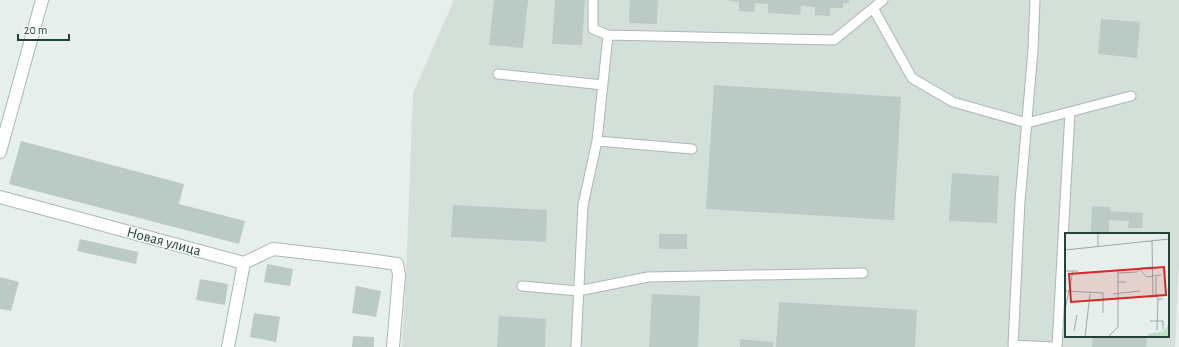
<svg xmlns="http://www.w3.org/2000/svg" width="1179" height="347" font-family="'Alegreya Sans',sans-serif">
  <style>
    .built { fill: #d4dfda; fill-rule: evenodd }
    .building { fill: #bbcac4 }
    .lines { fill: none; stroke-linecap: round; stroke-linejoin: round }
    .service-casing { stroke: #a8b8b2; stroke-width: 11 }
    .minor-casing { stroke: #a8b8b2; stroke-width: 14 }
    .service { stroke: #fff; stroke-width: 9 }
    .minor { stroke: #fff; stroke-width: 12 }
    .labels { text-anchor: middle; stroke-width: 3; stroke-linejoin: round; paint-order: stroke }
    .street-label { font-size: 15px; fill: #24423a; stroke: #f7fbf9 }
    .inset-road { fill: none; stroke: #98aaa4; stroke-width: 1 }
    .view { fill: #d62828; fill-opacity: 0.15; stroke: #d62828; stroke-width: 2 }
    .inset-edge { fill: none; stroke: #24423a; stroke-width: 2 }
  </style>
  <rect width="100%" height="100%" fill="#e6efeb"/>
  <path class="built" d="M454,0H1179V265L1175,347H402L406,274L413,93ZM1066,234H1168V336H1066Z"/>
  <path class="building" d="M494,0H528L523,48L489,45Z
    M555,0H585L582,45L552,44Z
    M630,0H658L657,24L629,23Z
    M730,0H849V3H843V8H830V16L815,15V7L801,6L800,15L768,13V4L755,3L754,12L739,11V2L730,1Z
    M1101,19L1140,22L1137,58L1098,54Z
    M714,85L901,97L894,220L706,209Z
    M21,141L184,184L179,204L245,221L239,244L9,184Z
    M952,173L999,176L997,223L949,221Z
    M453,205L547,210L546,242L451,237Z
    M1092,206L1110,207V211L1143,213L1142,228H1128L1129,221L1109,220V233L1091,232Z
    M659,234H687V249H659Z
    M80,239L138,252L136,264L77,251Z
    M267,264L293,269L290,286L264,282Z
    M0,277L19,282L11,311L0,309Z
    M200,279L228,284L225,305L196,300Z
    M356,286L381,291L376,317L352,313Z
    M652,294L700,296L698,347H649Z
    M779,302L917,310L915,347H776Z
    M254,313L280,317L276,342L250,337Z
    M499,316L546,319L545,347H497Z
    M353,336L374,337V347H352Z
    M1093,336H1147L1146,347H1092Z
    M740,339L773,342V347H740Z"/>
  <g class="lines">
    <g class="service-casing">
      <path id="service" d="M1035,0L1033,50L1020,201L1013,345L1054,347
        M593,2V29L608,35L834,40L883,0
        M873,8L912,78L953,102L1027,123L1131,96
        M608,35L597,141L692,149
        M498,74L603,85
        M522,286L578,291L648,277L863,273
        M576,347L583,205L597,141
        M1057,347L1070,112"/>
    </g>
    <g class="minor-casing">
      <path id="minor" d="M0,152L42,0
        M0,197L244,263
        M244,263L273,249L369,260L397,264L399,275L393,347
        M228,347L244,263"/>
    </g>
    <use href="#service" class="service"/>
    <use href="#minor" class="minor"/>
  </g>
  <g class="labels">
    <g class="street-label">
      <text transform="translate(164 241) rotate(15)" y="5">Новая улица</text>
    </g>
  </g>
  <g transform="translate(1065 233)">
    <rect width="104" height="104" fill="#e6efeb"/>
    <path d="M104,91V104H83V101L99,98Z" fill="#bfe0c8"/>
    <path class="inset-road" d="M33,0V13M87,8L88,63H91M0,17L104,6M75,37L82,44L96,42M0,38H13M52,38L53,40L72,39L76,35L88,34M53,40V49H61M91,44V63L93,66H98M0,58L38,60V80M48,61L75,58M0,77L8,38M85,88H98V97M92,97L93,66M9,98L12,82M44,103L53,94V49M20,104L25,61"/>
    <path class="view" d="M99,34L101,62L6,69L4,41Z"/>
    <rect width="104" height="104" class="inset-edge"/>
  </g>
  <path d="M18 34v6h51v-6" fill="none" stroke="#24423a" stroke-width="2"/>
  <text x="24" y="34" font-size="12" fill="#24423a" stroke="#f7fbf9" stroke-width="3" paint-order="stroke">20 m</text>
</svg>
